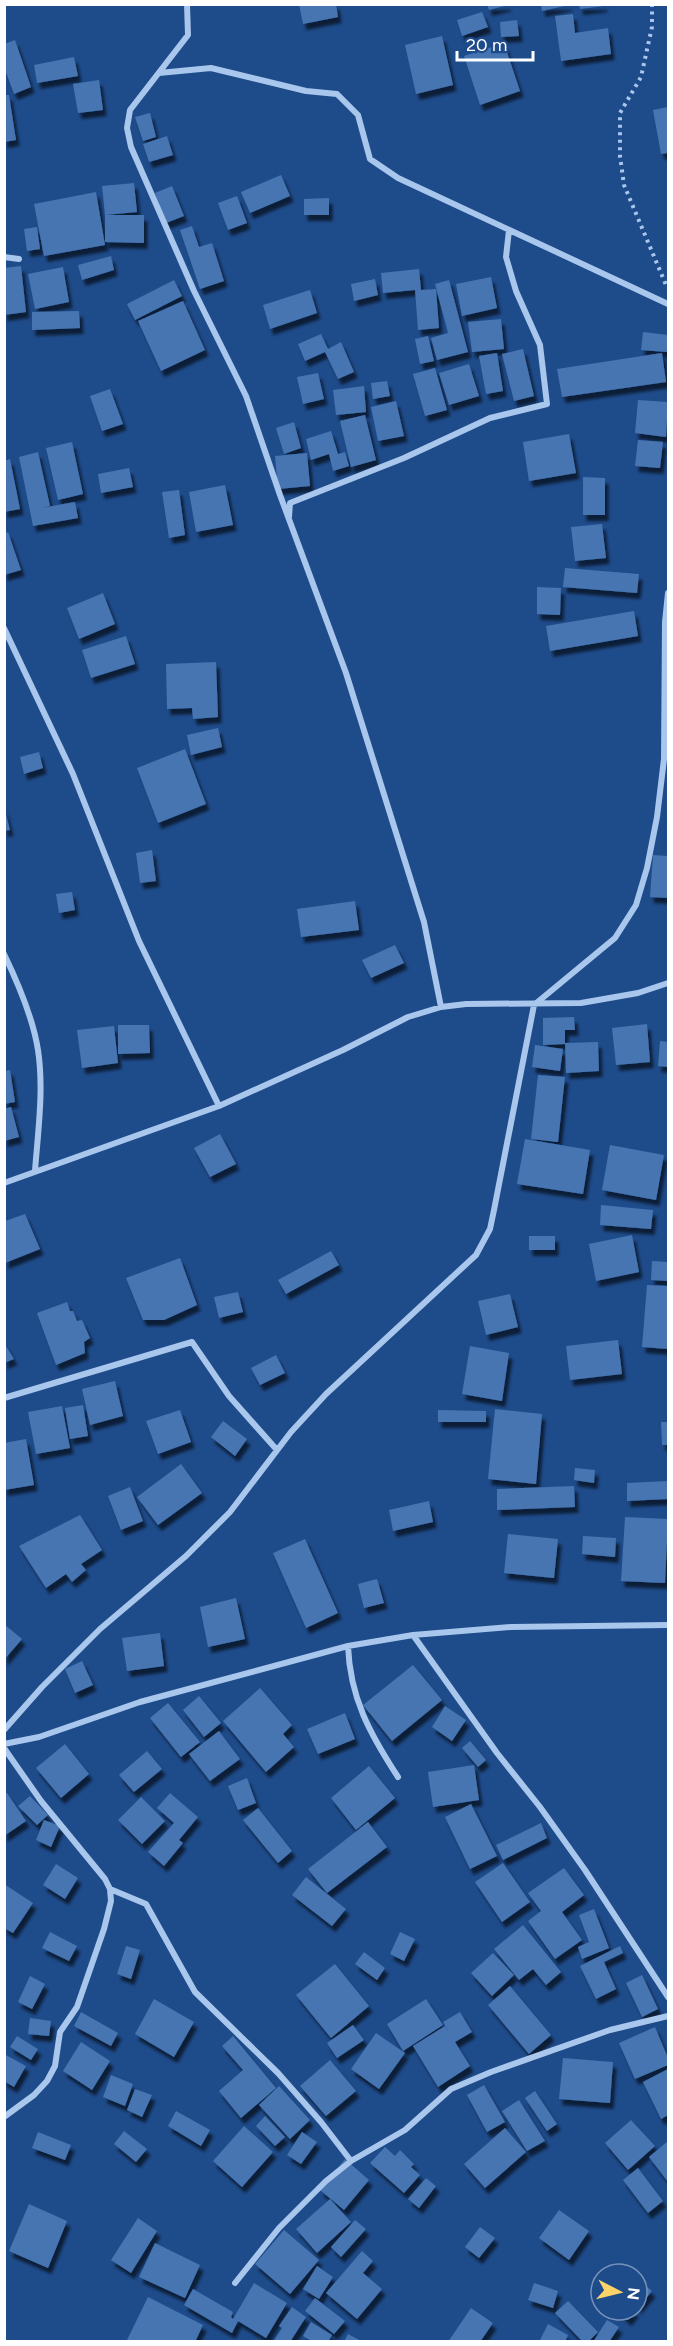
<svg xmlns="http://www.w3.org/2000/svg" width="673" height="2346" font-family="Figtree,sans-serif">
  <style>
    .building { fill: #4675b2; filter: url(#shadow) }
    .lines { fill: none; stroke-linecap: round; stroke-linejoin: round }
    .path { stroke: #a9c6ec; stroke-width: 4; stroke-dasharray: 3 4.5; stroke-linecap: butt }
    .street { stroke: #a9c6ec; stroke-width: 6 }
  </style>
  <defs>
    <filter id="shadow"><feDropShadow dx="3.5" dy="6" stdDeviation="1.5" flood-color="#0009"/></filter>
  </defs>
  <rect width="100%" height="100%" fill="#1e4b8a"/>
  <path class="building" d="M299,4H336L338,17L303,24Z
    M487,4H508V5L489,10Z
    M541,4H569V5L542,11Z
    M579,4H604V6L580,9Z
    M482,12L488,27L462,36L457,20Z
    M573,14L575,33L608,28L611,54L561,61L555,16Z
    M517,20L519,36L501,37L500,22Z
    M442,36L453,85L416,94L405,45Z
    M15,40L31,87L14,94L4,67V44Z
    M504,43L520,91L480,105L464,56Z
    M74,57L78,76L37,83L34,65Z
    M99,80L103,110L78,113L73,84Z
    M4,95H9L16,140L4,142Z
    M668,107V153L661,154L653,110Z
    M150,113L156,137L143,141L135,117Z
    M167,136L173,155L149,162L143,144Z
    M281,175L290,196L250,213L241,192Z
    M134,183L137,212L105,215L102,186Z
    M172,186L184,216L166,223L155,193Z
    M96,192L105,245L44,256L34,204Z
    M237,196L247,223L228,230L218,203Z
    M329,198V215H304V199Z
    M105,215H144V243L105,242Z
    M192,226L199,247L212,243L224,281L200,289L180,230Z
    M37,227L40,249L27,251L24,229Z
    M111,256L114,270L82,280L78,265Z
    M21,266L26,312L4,315V268Z
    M63,267L69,302L35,309L28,274Z
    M419,269L421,290L436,289L439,328L418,330L415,290L383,293L381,273Z
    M491,277L497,308L462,316L456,284Z
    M375,279L378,295L354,301L351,284Z
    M174,280L182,296L135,320L127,304Z
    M449,280L468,352L437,360L431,338L448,333L435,284Z
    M310,290L317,313L270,329L263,305Z
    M183,301L205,350L161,371L138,321Z
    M79,311L80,328L32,330V312Z
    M501,319L504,349L472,352L468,322Z
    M643,332L668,335L667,352L641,350Z
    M321,334L328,349L341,342L354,372L338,379L325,352L305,361L298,344Z
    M428,336L434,361L420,364L415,339Z
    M523,349L534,396L514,401L502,354Z
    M497,353L503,391L486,394L479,356Z
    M662,353L666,382L562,397L557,369Z
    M469,364L479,396L449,405L439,373Z
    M435,368L447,410L425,416L413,374Z
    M318,373L324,399L303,404L297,377Z
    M387,381L390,396L373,399L371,383Z
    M364,386L366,412L336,415L333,390Z
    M110,389L123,424L102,431L90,396Z
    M638,400L668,402L666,437L635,433Z
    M396,401L404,436L378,441L371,407Z
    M365,415L376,460L351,467L340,421Z
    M294,422L301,448L284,454L276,428Z
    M331,431L338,454L345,452L349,466L333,471L329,454L311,460L306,439Z
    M569,434L576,473L529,481L523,442Z
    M638,440L663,442L660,468L635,466Z
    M72,442L83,494L58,500L46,448Z
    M38,452L50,506L41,508L75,502L78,518L33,526L19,457Z
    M307,453L310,486L278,489L275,456Z
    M10,459L20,509L4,512V461Z
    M129,468L133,487L101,493L98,474Z
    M583,477L605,478V515H583Z
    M225,485L233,525L196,532L189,492Z
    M179,490L185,535L169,538L162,492Z
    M602,524L606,558L575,561L571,527Z
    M8,532L21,570L4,575V534Z
    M565,568L639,574L637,593L563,587Z
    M537,587L561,588L560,615L537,614Z
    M103,593L115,624L79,639L67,608Z
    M634,611L638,636L550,651L546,626Z
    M126,636L135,664L91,678L82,650Z
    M216,662L218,717L193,719L192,708L167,709L166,664Z
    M218,728L222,747L191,755L187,735Z
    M185,749L206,804L158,823L137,768Z
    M39,752L43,768L24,774L20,757Z
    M4,807L10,830L4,831Z
    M152,850L156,881L140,883L136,853Z
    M653,855L668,856V898L650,897Z
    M72,892L75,910L59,913L56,894Z
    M355,901L359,930L301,937L297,909Z
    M395,945L404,963L371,978L362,960Z
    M574,1017L575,1030H565V1044L543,1045V1018Z
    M647,1024L650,1062L616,1065L612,1028Z
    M118,1025H149L150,1053L118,1054Z
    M114,1026L118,1063L82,1068L77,1030Z
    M660,1041L668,1042V1067L658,1066Z
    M598,1042L599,1071L566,1073L565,1043Z
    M535,1045L563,1049L560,1071L532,1067Z
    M10,1070L15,1102L4,1104V1071Z
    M538,1075L565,1077L558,1142L531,1139Z
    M11,1107L19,1137L4,1141V1109Z
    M220,1134L236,1164L210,1177L194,1148Z
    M525,1139L590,1150L583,1194L517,1184Z
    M610,1145L664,1155L656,1200L602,1190Z
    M601,1205L653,1210L651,1229L600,1225Z
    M25,1214L40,1249L5,1263V1221Z
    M632,1235L639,1272L596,1281L589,1244Z
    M529,1236H555V1250H529Z
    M331,1251L339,1265L286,1294L278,1280Z
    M180,1258L197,1305L164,1320H143L126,1278Z
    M652,1261L668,1262V1281L651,1280Z
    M647,1285L668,1286V1349L642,1347Z
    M238,1292L243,1312L219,1318L214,1297Z
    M510,1294L518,1327L486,1335L478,1301Z
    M67,1302L70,1311H73L77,1321L82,1320L90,1338L84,1342L85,1353L56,1365L37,1313Z
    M618,1340L622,1374L570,1380L566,1346Z
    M4,1343L14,1359L4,1363Z
    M470,1346L509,1353L502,1401L462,1394Z
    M276,1355L285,1373L260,1385L251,1368Z
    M115,1381L123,1416L90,1425L82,1389Z
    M83,1405L88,1436L70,1439L65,1408Z
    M62,1406L70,1448L36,1454L28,1412Z
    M495,1409L542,1414L536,1484L488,1479Z
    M180,1410L191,1442L158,1454L146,1421Z
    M438,1410L486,1411V1422H438Z
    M223,1421L247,1439L235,1456L211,1437Z
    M661,1422H668V1445H662Z
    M26,1439L34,1485L4,1490V1443Z
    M181,1464L202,1493L158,1525L137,1497Z
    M575,1468L595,1470L594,1483L574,1480Z
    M668,1481V1499L627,1501V1483Z
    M574,1486L575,1507L497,1510V1489Z
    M130,1487L143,1521L121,1530L108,1496Z
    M429,1501L433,1522L393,1531L389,1510Z
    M80,1515L102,1550L81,1564L86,1570L72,1582L66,1574L46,1588L19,1546Z
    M625,1517L668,1519L665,1583L621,1581Z
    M508,1534L558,1539L554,1578L504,1573Z
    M583,1536L616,1538L615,1557L582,1554Z
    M305,1539L338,1613L306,1628L273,1553Z
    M377,1579L384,1603L364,1608L358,1584Z
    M236,1598L245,1639L208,1647L200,1607Z
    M4,1624L22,1639L4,1660Z
    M160,1633L164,1666L127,1671L122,1638Z
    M82,1661L93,1685L75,1693L65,1669Z
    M413,1665L442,1700L392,1741L363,1705Z
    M260,1688L292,1725L283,1734L294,1747L266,1772L223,1721Z
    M199,1696L221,1723L204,1737L183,1710Z
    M168,1703L200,1742L181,1757L150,1718Z
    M445,1706L466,1720L452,1741L432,1727Z
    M345,1713L355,1739L318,1754L307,1729Z
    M219,1731L240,1759L210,1781L189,1754Z
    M470,1741L486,1760L478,1767L462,1748Z
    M65,1744L89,1774L61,1798L36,1768Z
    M147,1751L162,1769L134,1792L119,1775Z
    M474,1765L479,1800L433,1807L428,1772Z
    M369,1766L395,1798L356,1830L331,1798Z
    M247,1778L256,1803L238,1810L228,1786Z
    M7,1793L26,1821L4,1836V1795Z
    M170,1793L198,1817L179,1840L183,1843L164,1866L148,1852L174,1823L157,1808Z
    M30,1796L48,1815L37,1825L18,1806Z
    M141,1797L165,1821L142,1844L118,1820Z
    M471,1804L497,1856L470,1869L445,1817Z
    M258,1808L292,1851L278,1863L243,1820Z
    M44,1820L60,1826L51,1847L36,1840Z
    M368,1822L387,1847L327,1893L308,1869Z
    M541,1823L547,1838L503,1860L496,1845Z
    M503,1863L530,1902L502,1922L475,1882Z
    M56,1864L78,1878L65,1899L43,1885Z
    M564,1868L584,1895L562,1912L582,1940L555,1959L528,1921L541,1911L528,1893Z
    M306,1877L346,1909L332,1926L292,1895Z
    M4,1884L33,1903L13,1933L4,1928Z
    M594,1909L609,1948L582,1959L578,1947L589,1942L579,1915Z
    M523,1925L561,1972L546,1985L533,1969L519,1980L494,1949Z
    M50,1932L77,1946L69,1961L42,1948Z
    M400,1932L415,1939L404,1961L390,1954Z
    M126,1946L140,1950L131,1979L117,1974Z
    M620,1946L623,1953L604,1962L616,1989L596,1999L580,1966Z
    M364,1952L385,1968L377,1980L355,1964Z
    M493,1953L514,1975L492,1996L471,1973Z
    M335,1964L369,2006L331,2038L296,1995Z
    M642,1975L658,2009L642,2017L626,1983Z
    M30,1976L45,1984L32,2009L18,2002Z
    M510,1986L551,2035L529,2054L488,2005Z
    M154,1999L194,2022L174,2057L135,2034Z
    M426,1999L443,2025L403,2051L387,2024Z
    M81,2012L118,2033L111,2046L74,2026Z
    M460,2012L472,2032L455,2042L470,2066L438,2087L413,2046L445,2026L449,2032L443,2022Z
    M30,2018L51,2021L49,2036L28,2034Z
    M353,2025L364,2040L337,2058L327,2043Z
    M655,2027L668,2058V2065L635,2079L619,2043Z
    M376,2033L405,2053L379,2089L351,2069Z
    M17,2036L38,2049L31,2060L10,2047Z
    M233,2036L276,2088L241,2118L219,2091L243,2070L222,2046Z
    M81,2042L110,2061L92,2090L63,2071Z
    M4,2054L26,2066L14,2087L4,2081Z
    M563,2058L613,2062L610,2103L559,2099Z
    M330,2060L356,2091L326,2116L300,2086Z
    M668,2069V2115L661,2119L643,2082Z
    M111,2075L133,2084L125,2106L103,2097Z
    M484,2085L505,2122L487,2132L467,2095Z
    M279,2086L310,2120L290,2139L259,2105Z
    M135,2089L152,2095L142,2117L127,2110Z
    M535,2091L557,2124L547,2131L525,2098Z
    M519,2100L545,2141L527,2151L502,2111Z
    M176,2111L210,2130L201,2146L168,2126Z
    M265,2116L285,2137L275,2146L256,2126Z
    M631,2120L655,2146L628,2170L605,2143Z
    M244,2126L273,2152L242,2187L213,2161Z
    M505,2128L526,2152L485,2188L464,2164Z
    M124,2131L147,2149L136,2162L114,2144Z
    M38,2132L71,2145L65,2160L32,2148Z
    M302,2132L317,2142L301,2164L287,2155Z
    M668,2141V2182L649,2157Z
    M385,2147L395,2156L400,2150L414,2164L411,2167L420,2175L404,2193L370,2163Z
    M345,2159L369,2180L344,2210L320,2190Z
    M638,2168L663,2201L648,2213L623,2180Z
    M426,2178L436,2186L419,2208L408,2199Z
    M330,2199L351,2222L317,2253L296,2229Z
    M29,2204L67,2221L48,2268L9,2251Z
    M559,2210L589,2231L569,2260L539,2238Z
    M138,2218L157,2231L131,2273L111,2260Z
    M355,2220L366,2229L341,2257L331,2247Z
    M480,2227L495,2238L479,2258L465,2247Z
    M284,2230L319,2260L290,2294L255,2264Z
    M155,2243L200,2265L185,2298L139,2277Z
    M362,2251L373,2261L363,2273L382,2289L357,2319L326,2293Z
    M620,2265L632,2274H612Z
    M317,2266L333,2277L319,2299L303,2289Z
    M637,2279L652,2291L637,2309Z
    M254,2283L287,2303L266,2338L238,2321L232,2333L184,2305L193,2289L233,2312L231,2317L233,2319Z
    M534,2283L558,2291L553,2308L528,2300Z
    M148,2297L203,2325L195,2342H126Z
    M315,2298L345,2321L334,2334L305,2311Z
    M568,2301L598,2332L588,2342H583L555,2313Z
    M292,2307L306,2317L290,2342H273L282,2328L279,2326Z
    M471,2308L493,2323L480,2342H448Z
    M617,2310H636L628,2320Z
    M607,2320L619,2327L609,2342H593Z
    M311,2322L332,2335L328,2342H313L303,2336Z
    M548,2324L568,2335L565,2342H539Z
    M348,2334L363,2342H344Z"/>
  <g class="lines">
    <path class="path" d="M652,4V27L641,77L620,113V156L624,185L666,285"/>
    <path class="street" d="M187,4L188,35L130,110L127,128L131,147L194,291L246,396L280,495L346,673L424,922L441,1007
      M159,73L211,68L306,91L337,94L358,115L370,159L398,178L668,304
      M4,257L19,259
      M289,517L290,503L404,458L490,418L547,404L540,345L516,291L506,257L509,230
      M4,628L73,774L139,941L219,1106
      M4,954C18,983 33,1018 38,1050C44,1089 38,1131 35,1171
      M4,1183L219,1106L343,1050L408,1017L441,1007L466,1004L581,1003L638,993L668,983
      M4,1398L192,1342L229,1396L277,1450
      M413,1635L511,1627L668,1625
      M348,1646C350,1698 370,1734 398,1777
      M4,1730L42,1687L100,1629L186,1556L230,1512L291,1432L326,1394L476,1255L490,1229L494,1210L534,1005L615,938L636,905L647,868L657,817L664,759L665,622L668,593
      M4,1744L39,1737L140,1702L348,1646L413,1635L497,1753L540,1807L585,1870L668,1997
      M4,1748L41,1801L105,1879L110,1889L111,1901L104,1929L77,2007L60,2032L55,2066L47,2081L34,2095L4,2117
      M110,1889L146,1904L195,1992L278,2073L321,2122L351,2161
      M235,2283L279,2228L326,2181L351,2161L405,2130L451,2089L491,2072L610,2030L668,2016"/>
  </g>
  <rect width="673" height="2346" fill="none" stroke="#ffffff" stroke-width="12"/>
  <g transform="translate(619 2292) rotate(97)"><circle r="28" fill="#1e4b8a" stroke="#7893b9" stroke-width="1.5"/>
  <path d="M0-4.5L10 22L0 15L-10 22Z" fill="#fbd368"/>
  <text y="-9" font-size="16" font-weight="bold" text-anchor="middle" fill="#ffffff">N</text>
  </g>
  <path d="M457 51v9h76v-9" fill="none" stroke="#ffffff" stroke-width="3"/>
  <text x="466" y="51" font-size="18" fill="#ffffff" stroke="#1e4b8a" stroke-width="4.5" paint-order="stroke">20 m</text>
</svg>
